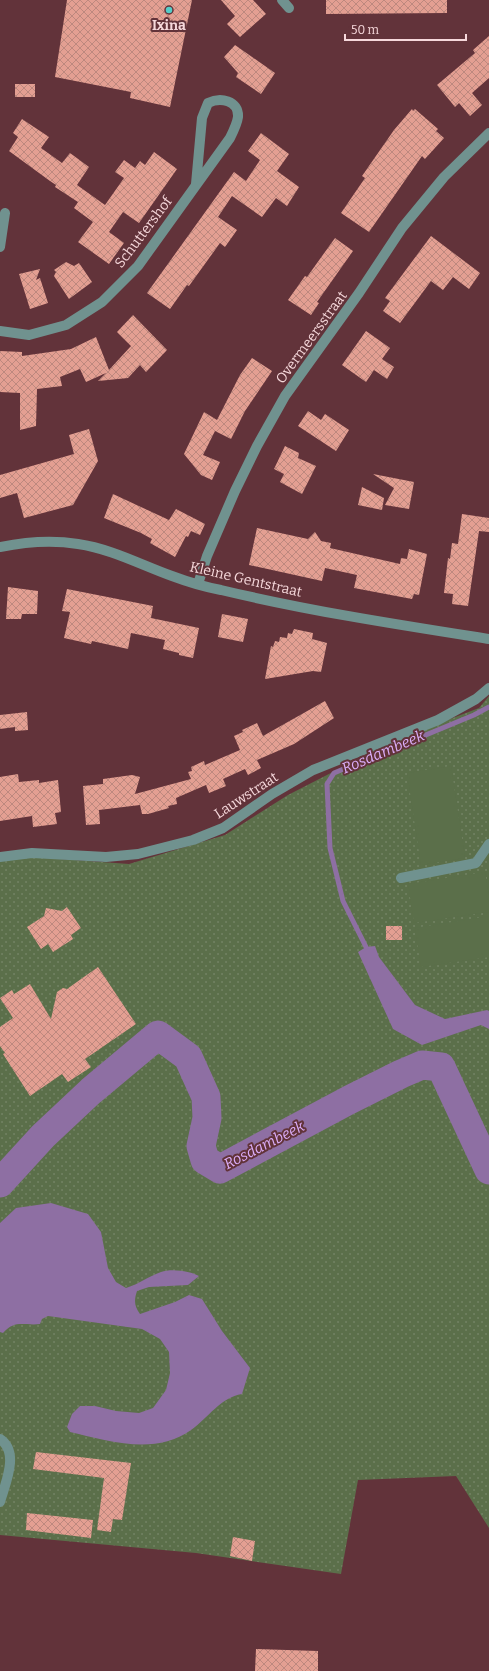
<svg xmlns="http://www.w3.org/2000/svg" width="489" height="1671" font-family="Bitter,serif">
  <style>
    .grass { fill: url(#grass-dots) }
    .pitch { fill: #5b6f4a }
    .water { fill: #8e6fa3 }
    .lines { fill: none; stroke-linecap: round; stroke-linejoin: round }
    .stream { stroke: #8e6fa3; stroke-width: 5 }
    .river { stroke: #8e6fa3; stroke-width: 29 }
    .building { fill: url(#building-cross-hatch) }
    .minor { stroke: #70928f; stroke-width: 10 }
    .poi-dot { fill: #54cdc8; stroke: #62333a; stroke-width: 1.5 }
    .labels { text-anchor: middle; stroke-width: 4; stroke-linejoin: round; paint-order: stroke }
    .poi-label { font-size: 14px; font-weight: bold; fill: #f6d8db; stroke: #62333a }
    .street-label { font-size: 14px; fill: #f6d8db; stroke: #62333a }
    .water-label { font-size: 15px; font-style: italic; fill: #dcaefa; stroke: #62333a }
  </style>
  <defs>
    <pattern id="grass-dots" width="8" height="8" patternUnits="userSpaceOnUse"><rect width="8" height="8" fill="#5b6f4a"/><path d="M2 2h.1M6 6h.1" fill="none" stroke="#738364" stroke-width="1.8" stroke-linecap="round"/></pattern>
    <pattern id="building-cross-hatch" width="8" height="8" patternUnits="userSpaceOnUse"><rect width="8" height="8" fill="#e39f92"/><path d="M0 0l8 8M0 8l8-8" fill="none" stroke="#bd887e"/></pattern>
  </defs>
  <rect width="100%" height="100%" fill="#62333a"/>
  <path class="grass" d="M489,696V1528L456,1476L358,1480L341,1574L196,1553L0,1535V861L33,857L129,864L225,835L288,795L395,740L479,708Z"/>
  <path class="pitch" d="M451,766L465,858L421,865L407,773Z
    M485,872L489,895V912L414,923L408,884Z
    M489,916V957L421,967L415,928Z"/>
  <path class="water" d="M375,946L379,957L415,1005L445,1019L487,1010L489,1011V1029L481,1025L422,1045L393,1029L358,952L366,947Z
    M51,1203L88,1214L101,1232L108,1268L116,1282L126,1288C139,1284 149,1276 161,1272C171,1268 191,1271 199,1276L188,1285L149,1287L137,1291C134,1300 134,1306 140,1314L175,1302L189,1295L202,1299L222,1331L250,1368L242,1394C221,1397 208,1418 191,1430C155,1456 109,1441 70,1432L67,1427L72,1414L80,1406H95L116,1411L139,1413L153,1408L166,1390L170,1373L169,1352L160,1339L142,1329L48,1316L42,1319L40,1324C24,1326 15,1319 3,1333L0,1332V1223L16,1208Z"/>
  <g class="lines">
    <path class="stream" d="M366,947L343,901L330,848L327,784L334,773L474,715L489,707"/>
    <path class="river" d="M0,1183L43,1136L91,1091L158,1035L188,1057L206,1097L207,1118L201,1146L205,1160L220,1169L349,1100L401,1074L422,1065L441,1067L489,1170"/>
  </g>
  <path class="building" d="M67,0H192L170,107L130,98L131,92L55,77Z
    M221,0H253L266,14L240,37L227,24L235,16Z
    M326,0H447V13L326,14Z
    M489,36V78L472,93L482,105L470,116L459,103L455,107L437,85L475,53L473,50Z
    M235,45L275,73L261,94L236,77L238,73L224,57Z
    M15,84H35V97H15Z
    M412,109L413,111L415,109L438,129L436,131L444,138L425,159L422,156L369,232L341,213L365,178L362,176L394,130Z
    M22,119L49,137L41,148L62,163L70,153L89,167L77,185L105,205L124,178L115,172L124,160L135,168L140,161L145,165L154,152L177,169L139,223L123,212L109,232L124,243L109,264L78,242L93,222L74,208L78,202L55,187L56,185L50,181L9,151L18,137L13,133Z
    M261,133L289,154L277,171L299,187L287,206L276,198L262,217L232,196L218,217L237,230L225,247L220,243L189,286L187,285L170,309L147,293L234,172L246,181L260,160L248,151Z
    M431,236L480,273L469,289L453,277L443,290L431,281L400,323L383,311L390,301L385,298Z
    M335,238L353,251L317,302L319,303L311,315L288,300L305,276L307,277Z
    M66,262L74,266L79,263L92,282L69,299L54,276L56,272L54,270Z
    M40,269L36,280L40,278L48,303L30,309L19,274Z
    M133,315L167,350L146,372L140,365L128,378L98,381L106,373L86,382L80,369L60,377L62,386L37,389L36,426L20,430V393L0,392V351L22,352V356L71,349L96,337L109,370L131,346L117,332Z
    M366,331L390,348L382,359L394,367L387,379L374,370L366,382L342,365Z
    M252,358L272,371L245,411L231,439L215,431L203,455L220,462L212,480L201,475L184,454L204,412L217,420L240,375Z
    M308,411L321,420L325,414L349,430L336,451L298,426Z
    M89,429L98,461L73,505L24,518L17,493L0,498V475L74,454L69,435Z
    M285,446L299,453L298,458L316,466L302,494L280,482L284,474L274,469Z
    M373,474L414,482L409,509L385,505L394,488Z
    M362,487L384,498L382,510L358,505Z
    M113,494L169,520L176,509L205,524L200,535L191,531L188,537L186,536L175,557L150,543L152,539L141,533L104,518Z
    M462,514L489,518V532L479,531L468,606L452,604L453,594L444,593L448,558L450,559L452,543L458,544Z
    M257,528L308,539L315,532L321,541L331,543L330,548L400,564L401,558L407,559L409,549L427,554L419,595L414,594L412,599L354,588L357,575L325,568L322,581L249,565Z
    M8,587L38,591L37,614H22L21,619H6Z
    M67,589L153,606L151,618L199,628L193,658L179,655V653L163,649L165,640L131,633L128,649L92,641L91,644L64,638L70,612L62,611Z
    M222,614L248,619L243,642L218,637Z
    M294,629L313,633L312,639L327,643L321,672L313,671L265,679L271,646L273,647L275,641L279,642L280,637L287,638L288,633L292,634Z
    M325,701L334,718L294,744L257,760L261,768L248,775L245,769L223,779L226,786L209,793L206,785L176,798L177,804L168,806L169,808L148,814H142L140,805L99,810L100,824L86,825L83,786L103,784V779L132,775L140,777L135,794L191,779L188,772L192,771L191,767L204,761L205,765L240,750L234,736L243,732L242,730L257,723L263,736Z
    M27,712L28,730L15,731V727L0,729V715Z
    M18,774L19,782L39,780V783L58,780L61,812L55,813L57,824L33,827L32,816L0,821V777Z
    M67,907L81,928L71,935L73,939L53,952L48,944L41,949L27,927L44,916L46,908L62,911Z
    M386,926H402V940H386Z
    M98,967L136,1024L85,1059L91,1067L68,1082L62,1074L30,1096L3,1054L5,1053L0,1046V1027L13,1018L0,998L12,990L14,994L30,984L51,1019L57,992L63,988L67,989Z
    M36,1452L131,1463L122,1520L113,1519L111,1532L97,1530L104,1478L33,1469Z
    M27,1513L93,1520L91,1538L26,1530Z
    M233,1537L255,1541L252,1561L230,1556Z
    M256,1649L318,1651V1671H255Z"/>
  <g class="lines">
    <path class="minor" d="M282,0L289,8
      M0,247L5,213
      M0,331L29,335L66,325L102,302L138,266L230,138C233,132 237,124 238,117C239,100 220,97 208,103L202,118L196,184
      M0,547C25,542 53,540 78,544C112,549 141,565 172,576C188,582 205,587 221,590C309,611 400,625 489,639
      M198,584L207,556L235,491L257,446L285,396L359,293L402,228L444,177L489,133
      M0,857L32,853L106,857L138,854L193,840L223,828L272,794L313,770L438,720L476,699L489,688
      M401,878L476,863L489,844
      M0,1439C20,1452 5,1484 0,1502"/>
  </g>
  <circle class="poi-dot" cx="169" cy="10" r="4"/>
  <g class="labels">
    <g class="poi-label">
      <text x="169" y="30">Ixina</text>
    </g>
    <g class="street-label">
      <text transform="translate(143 232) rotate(-53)" y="5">Schuttershof</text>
      <text transform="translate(311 337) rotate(-54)" y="5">Overmeersstraat</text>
      <text transform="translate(246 579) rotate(13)" y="5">Kleine Gentstraat</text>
      <text transform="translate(246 795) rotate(-33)" y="5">Lauwstraat</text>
    </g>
    <g class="water-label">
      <text transform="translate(383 752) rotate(-23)" y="5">Rosdambeek</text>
      <text transform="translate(264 1145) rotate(-27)" y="5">Rosdambeek</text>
    </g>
  </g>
  <path d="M345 34v6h121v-6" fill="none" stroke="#f6d8db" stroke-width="2"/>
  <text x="351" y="34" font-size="12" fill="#f6d8db" stroke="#62333a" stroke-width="3" paint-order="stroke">50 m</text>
</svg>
